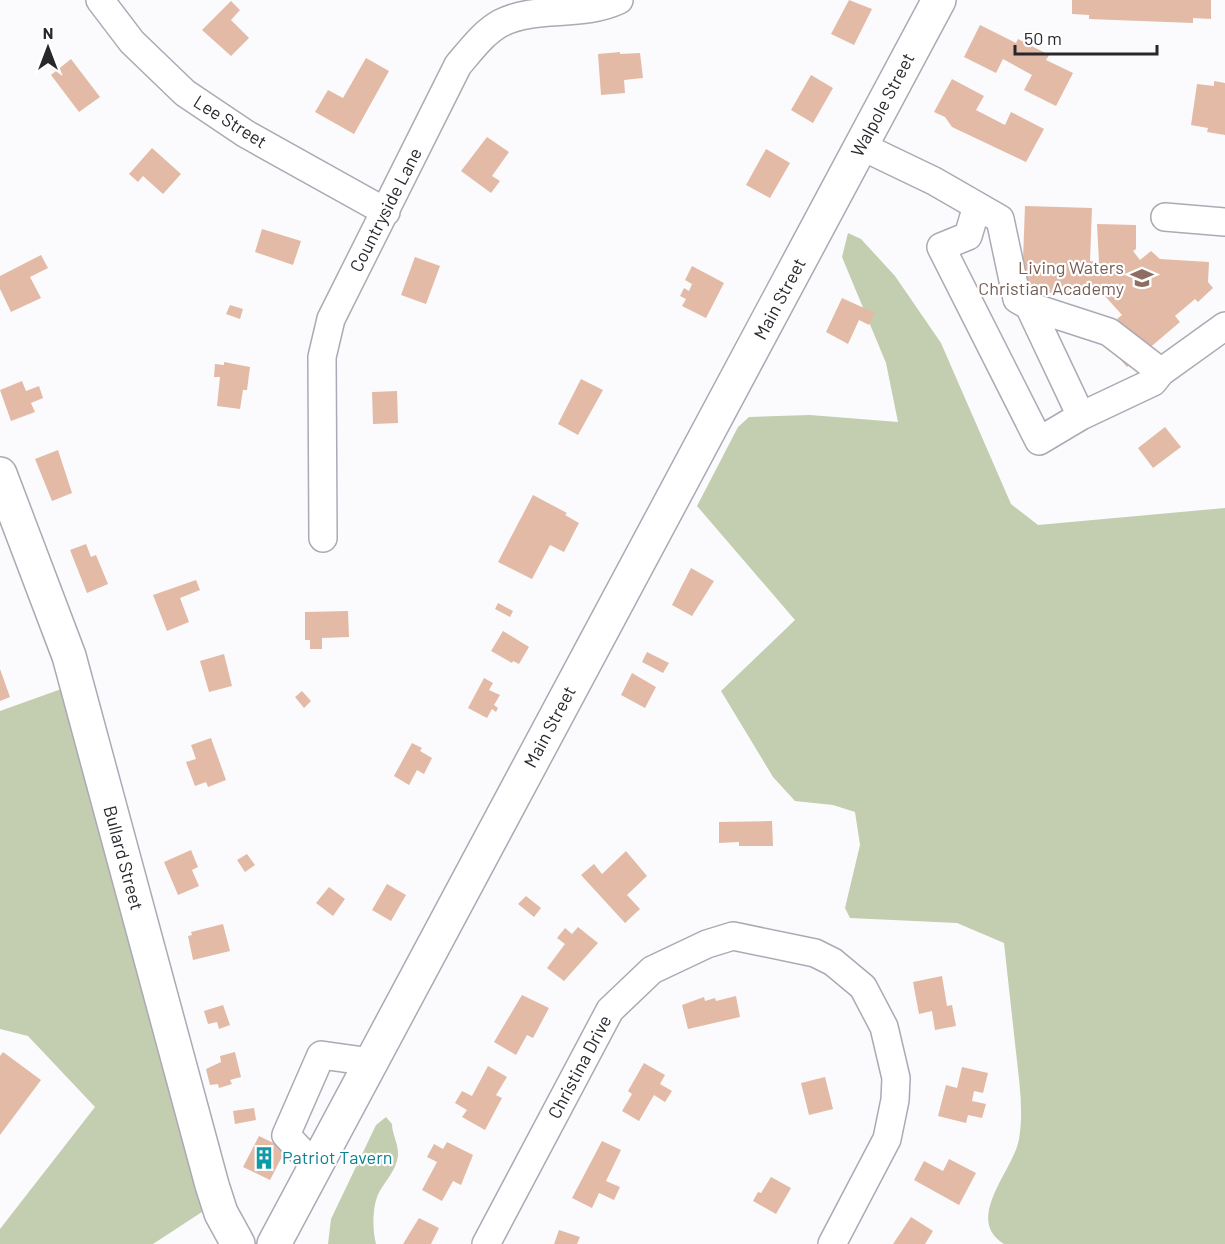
<svg xmlns="http://www.w3.org/2000/svg" width="1225" height="1244" font-family="Barlow,sans-serif">
  <style>
    .green { fill: #c3cdb0 }
    .building { fill: #e2baa6 }
    .lines { fill: none; stroke-linecap: round; stroke-linejoin: round }
    .minor-casing { stroke: #aca9b5; stroke-width: 30 }
    .major-casing { stroke: #aca9b5; stroke-width: 36 }
    .minor { stroke: #fff; stroke-width: 27 }
    .major { stroke: #fff; stroke-width: 33 }
    .labels { text-anchor: middle; stroke-width: 4.5; stroke-linejoin: round; paint-order: stroke }
    .street-label { font-size: 18px; fill: #28272c; stroke: #fff }
    .education-label { font-size: 18px; fill: #785e54; stroke: #fff; text-anchor: end }
    .culture-label { font-size: 18px; fill: #0d838f; stroke: #fff; text-anchor: start }
  </style>
  <rect width="100%" height="100%" fill="#fbfbfd"/>
  <path class="green" d="M848,233L861,239L895,276L941,343L1011,504L1038,525L1225,508V1244H1004C963,1219 1014,1170 1019,1139C1024,1110 1019,1081 1016,1052C1012,1016 1008,979 1004,943L957,923L850,918L845,908L860,845L855,812L833,805L795,801L773,777L721,691L795,620L697,506L738,427L749,417L810,415L898,422L886,363L842,257Z
    M64,688L205,1210L153,1244H0V1229L95,1107L28,1036L0,1029V711Z
    M386,1117L392,1124C392,1134 399,1145 398,1156C396,1169 388,1178 381,1189C372,1202 372,1229 376,1244H328L331,1219L376,1125Z"/>
  <path class="building" d="M849,0L872,9L854,45L831,34Z
    M1072,0H1211V19L1193,18V23L1089,19V15L1072,14Z
    M231,1L240,10L231,20L249,38L231,56L202,30Z
    M980,25L1016,43L1018,39L1049,55L1046,60L1073,73L1056,106L1024,90L1032,75L1003,59L996,73L964,57Z
    M620,52V54L640,53L643,78L624,80L625,93L601,95L598,54Z
    M366,58L389,71L354,134L315,112L328,90L343,98Z
    M71,59L100,97L79,112L51,75Z
    M811,75L833,88L813,123L791,110Z
    M952,79L984,96L976,110L1005,125L1011,112L1044,129L1026,162L952,127L945,117L934,112Z
    M1214,81L1225,83V135L1207,132L1208,128L1191,125L1197,84L1214,86Z
    M487,137L509,152L492,176L500,181L491,193L461,171Z
    M152,148L181,174L163,194L143,176L138,182L129,174Z
    M766,149L790,163L770,198L746,185Z
    M1025,206L1092,208L1090,261L1099,262L1097,224L1136,225V249L1133,251L1140,260L1151,251L1160,259L1209,262L1208,282L1213,288L1198,302L1195,299L1175,316L1180,322L1127,367L1115,353L1133,338L1117,319L1122,315L1104,295L1028,292L1022,286Z
    M262,229L301,241L293,265L255,252Z
    M41,255L48,268L30,277L41,298L11,312L0,289V276Z
    M415,257L440,266L426,304L401,295Z
    M692,266L724,283L706,318L682,306L686,299L680,296L684,288L689,291L692,284L685,280Z
    M842,298L875,313L869,325L859,320L848,344L826,332Z
    M230,305L243,309L240,319L226,314Z
    M224,362L250,367L247,390H243L240,409L217,406L220,377H214L215,364L224,365Z
    M581,379L603,390L578,435L558,424Z
    M22,381L26,391L39,386L43,398L31,403L35,412L11,421L0,390Z
    M397,391L398,423L373,424L372,392Z
    M1165,427L1181,447L1153,468L1138,448Z
    M58,450L72,493L52,501L35,459Z
    M533,495L567,513L565,515L579,523L564,552L550,545L532,579L498,562Z
    M86,544L91,557L96,555L108,584L87,593L70,550Z
    M691,568L714,581L692,616L672,605Z
    M196,580L200,590L180,598L189,622L167,631L153,595Z
    M498,603L513,611L510,617L495,609Z
    M348,611L349,637L322,638V649H310V640H305V612Z
    M503,631L529,647L519,664L513,661L512,663L491,651Z
    M647,652L669,663L663,673L642,662Z
    M224,654L232,686L209,692L200,661Z
    M0,669L10,697L0,701Z
    M632,673L656,687L645,708L621,695Z
    M484,678L493,683L489,690L500,695L494,705L498,708L496,712L492,709L487,718L468,708Z
    M302,691L311,701L304,708L295,697Z
    M211,738L226,780L208,787L206,782L195,786L186,762L196,759L191,745Z
    M412,743L422,748L420,751L432,758L424,774L417,770L409,785L394,776Z
    M772,821L773,846H739V842L719,843V822Z
    M191,850L198,867L192,870L199,886L178,895L164,862Z
    M626,851L647,876L627,895L640,909L625,923L581,875L594,864L602,874Z
    M247,854L255,865L245,872L237,860Z
    M387,884L406,895L391,921L372,910Z
    M329,887L345,899L333,916L316,903Z
    M526,896L541,908L534,917L518,904Z
    M223,924L230,951L193,960L188,936L192,935L191,932Z
    M578,927L598,943L564,981L547,968L565,944L557,938L565,928L572,934Z
    M942,976L947,1006L952,1005L956,1026L935,1030L932,1011L919,1014L913,982Z
    M522,995L549,1008L533,1038L527,1035L516,1055L494,1042Z
    M736,996L740,1017L688,1029L682,1005L704,997L705,1001L715,998L716,1001Z
    M223,1005L230,1025L219,1029L217,1022L208,1024L204,1011Z
    M3,1052L41,1080L0,1135V1056Z
    M235,1052L241,1077L230,1080L232,1084L219,1088L218,1084L210,1085L206,1069L221,1062L220,1056Z
    M644,1063L665,1075L660,1084L672,1091L665,1102L654,1095L639,1121L622,1111L632,1094L628,1091Z
    M488,1066L507,1077L496,1095L502,1098L485,1130L462,1117L467,1110L455,1103L462,1091L472,1096Z
    M962,1067L988,1073L983,1093L974,1091L972,1101L986,1104L982,1118L968,1115L966,1123L938,1116L946,1085L957,1088Z
    M825,1077L833,1109L809,1115L801,1083Z
    M254,1108L256,1120L235,1124L233,1111Z
    M259,1136L286,1149L270,1180L243,1167Z
    M602,1141L621,1150L606,1181L620,1187L614,1200L599,1193L592,1208L572,1198Z
    M447,1142L473,1155L461,1185L453,1181L442,1201L422,1190L437,1162L427,1157L434,1144L443,1149Z
    M949,1159L976,1173L959,1205L914,1180L924,1161L943,1171Z
    M771,1177L791,1188L776,1214L753,1201L758,1192L761,1193Z
    M911,1217L933,1231L925,1244H893Z
    M419,1218L439,1228L431,1244H403Z
    M559,1230L580,1237L577,1244H554Z"/>
  <g class="lines">
    <g class="minor-casing">
      <path id="minor" d="M100,0L132,42L185,93L246,134L386,212
        M861,146L934,181L1000,219L1017,299L1029,306L1109,332L1161,372
        M977,206L968,236L941,247L1039,441L1081,416L1029,306
        M1165,217L1225,222
        M1081,416L1153,382L1161,372L1225,326
        M323,538L322,357L331,319L458,65C471,50 484,32 501,23C536,5 581,18 619,0
        M315,1166L286,1135L321,1055L371,1062
        M486,1244L610,1010L652,970L707,944L733,936L815,953L833,962L863,987L884,1027L896,1078L895,1100L887,1139L832,1244"/>
    </g>
    <g class="major-casing">
      <path id="major" d="M0,474L69,656L212,1185L221,1213L238,1244
        M274,1244L939,0"/>
    </g>
    <use href="#minor" class="minor"/>
    <use href="#major" class="major"/>
  </g>
  <defs>
    <g id="school-bare" transform="scale(1.8)"><path d="M0-5L7-2L0 1L-7-2ZM-4 1L0 2.5L4 1V4Q0 6-4 4Z" fill="#8d6e63" stroke="#fff" stroke-width="2.5" paint-order="stroke"/></g>
    <g id="building-bare" transform="scale(1.8)"><path d="M-4-6H4V6H1V3H-1V6H-4ZM-2.5-4.3h1.7v1.8h-1.7ZM.8-4.3h1.7v1.8H.8ZM-2.5-1h1.7V.8h-1.7ZM.8-1h1.7V.8H.8Z" fill="#0f9aa8" stroke="#fff" stroke-width="2.5" paint-order="stroke"/></g>
  </defs>
  <g fill-rule="evenodd">
    <use href="#school-bare" x="1142" y="278"/>
    <use href="#building-bare" x="264" y="1158"/>
  </g>
  <g class="labels">
    <g class="street-label">
      <text transform="translate(883 105) rotate(-62)" y="6">Walpole Street</text>
      <text transform="translate(230 122) rotate(32)" y="6">Lee Street</text>
      <text transform="translate(386 210) rotate(-63)" y="6">Countryside Lane</text>
      <text transform="translate(780 299) rotate(-62)" y="6">Main Street</text>
      <text transform="translate(550 727) rotate(-62)" y="6">Main Street</text>
      <text transform="translate(123 858) rotate(75)" y="6">Bullard Street</text>
      <text transform="translate(580 1067) rotate(-62)" y="6">Christina Drive</text>
    </g>
    <g class="education-label">
      <text x="1124" y="274">Living Waters<tspan x="1124" dy="21">Christian Academy</tspan></text>
    </g>
    <g class="culture-label">
      <text x="282" y="1164">Patriot Tavern</text>
    </g>
  </g>
  <g transform="translate(48 48)" stroke="#ffffff" stroke-width="4.5" paint-order="stroke">
  <path d="M0-4.5L10 22L0 15L-10 22Z" fill="#28272c"/>
  <text y="-9" font-size="16" font-weight="bold" text-anchor="middle" fill="#28272c">N</text>
  </g>
  <path d="M1015 45v9h142v-9" fill="none" stroke="#28272c" stroke-width="3"/>
  <text x="1024" y="45" font-size="18" fill="#28272c" stroke="#ffffff" stroke-width="4.5" paint-order="stroke">50 m</text>
</svg>
